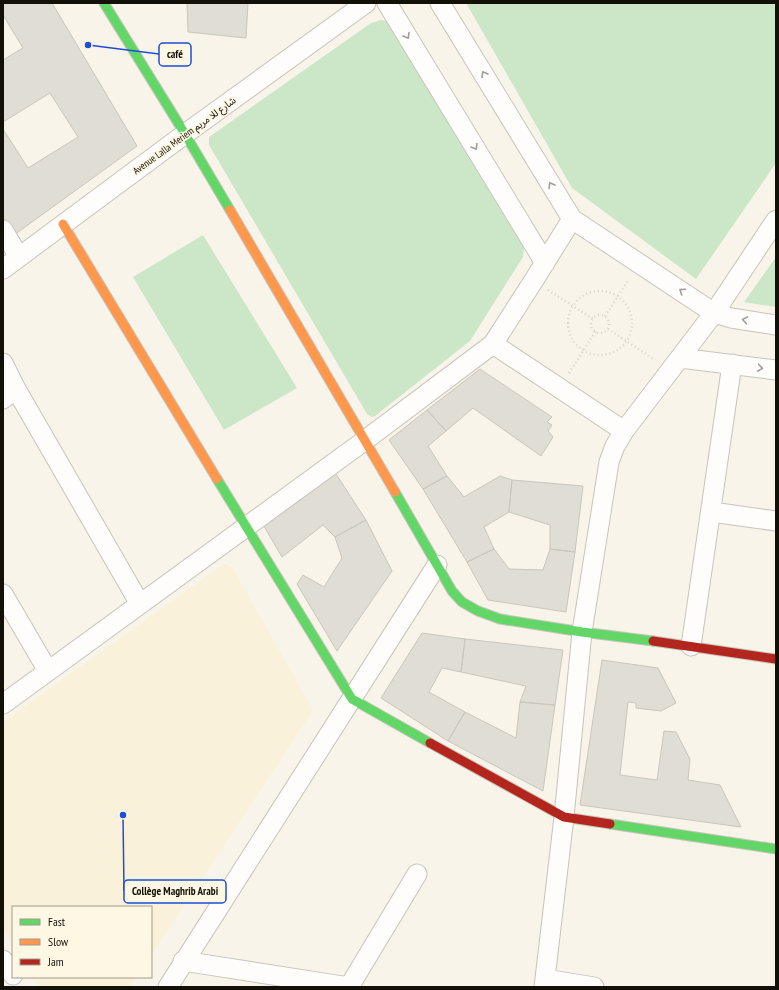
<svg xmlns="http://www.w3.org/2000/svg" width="779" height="990" font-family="'PT Sans Narrow','Noto Sans Arabic',sans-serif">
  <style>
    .built { fill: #faf1db }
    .green { fill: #cce7c7 }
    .building { fill: #e0ddd4; stroke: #c9c6bc }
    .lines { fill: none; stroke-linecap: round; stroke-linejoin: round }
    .street-casing { stroke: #c8c4bb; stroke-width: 21 }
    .fast-casing { stroke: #c8c4bb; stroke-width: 11 }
    .slow-casing { stroke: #c8c4bb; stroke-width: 11 }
    .jam-casing { stroke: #c8c4bb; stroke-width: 11 }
    .path { stroke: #d4d4d0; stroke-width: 2.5; stroke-dasharray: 1 3; stroke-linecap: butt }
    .street { stroke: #fefdfc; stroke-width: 19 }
    .fast { stroke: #63d668; stroke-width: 9 }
    .slow { stroke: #ff974d; stroke-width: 9 }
    .jam { stroke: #b3261e; stroke-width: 9 }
    .oneway { stroke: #a09e9a }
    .labels { text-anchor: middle; stroke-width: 3.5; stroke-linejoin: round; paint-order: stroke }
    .street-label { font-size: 10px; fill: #131007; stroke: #fef7e3 }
    .leader { fill: none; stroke: #1d4ed8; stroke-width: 1.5 }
    .callout-dot { fill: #1d4ed8; stroke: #fef7e3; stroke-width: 1.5 }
    .callout { fill: #fef7e3; stroke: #1d4ed8; stroke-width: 1.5 }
    .callout-label { font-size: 11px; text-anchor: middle; font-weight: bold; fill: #131007 }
  </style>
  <rect width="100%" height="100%" fill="#f8f4e9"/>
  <path class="built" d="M224,564L232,567L313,710L151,956V907H13V944L3,927V722Z
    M33,977H137L130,987H39Z"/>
  <path class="green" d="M466,3H776V163L696,279L572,188Z
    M381,20L388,21L521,240L524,248L523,257L470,341L375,416L372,417L367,414L209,145V137L371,23Z
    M203,235L297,388L224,430L133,277Z
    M776,257V307L744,302Z"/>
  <path class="building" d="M3,3H52L137,146L14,235L3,217V129L28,168L78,137L50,93L3,122V60L23,48L3,15Z
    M187,3H248L246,38L188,32Z
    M480,369L552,417L547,422L552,425L548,431L553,437L541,456L473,408L446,431L427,410Z
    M427,410L446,431L428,446L447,476L423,489L389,440Z
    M334,471L366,520L335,537L323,525L282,557L261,521Z
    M447,476L464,497L500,476L512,480L509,512L484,527L494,549L467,562L423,489Z
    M512,480L583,486L575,552L550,549V525L509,512Z
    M366,520L392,571L337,651L297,584L303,575L324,587L342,558L335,537Z
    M494,549L509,569L543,570L550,549L575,552L566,612L488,600L467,562Z
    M422,633L465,639L461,672L442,668L429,692L465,712L448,741L381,698Z
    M465,639L563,650L555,705L520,702L526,686L461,672Z
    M602,660L658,668L676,703L661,711L636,708V703L628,702L620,775L657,780L664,731L676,732L690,759L688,780L720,785L741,827L580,805Z
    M520,702L555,705L543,791L448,741L465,712L516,738Z"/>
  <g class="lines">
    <g class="street-casing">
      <path id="street" d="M387,3L545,263
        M440,3L572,219L714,313L731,318L776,325
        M572,219L534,280L493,344L624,431
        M3,230L19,257
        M3,269L185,134L366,3
        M680,358L776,370
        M3,363L16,389L3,399
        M16,389L140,604
        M712,512L776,521
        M3,594L48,671
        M691,646L732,364
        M3,704L364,441L493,344
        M3,960L13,975
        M183,961L349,987L417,874
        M545,979L594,987
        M168,987L437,565
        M544,987L564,817L582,632L609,462L615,446L624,431L714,313L776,220"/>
    </g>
    <g class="fast-casing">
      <path id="fast" d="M104,3L185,134L230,210
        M217,479L352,699L430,743
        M395,492L452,591L462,602L478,611L500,619L582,632L653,641
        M610,824L776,849"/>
    </g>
    <g class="slow-casing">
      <path id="slow" d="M230,210L395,492
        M63,224L217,479"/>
    </g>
    <g class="jam-casing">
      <path id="jam" d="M653,641L776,659
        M430,743L564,817L610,824"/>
    </g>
    <path class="path" d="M548,290L593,319
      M568 323a32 32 0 1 1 64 0a32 32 0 1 1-64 0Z
      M591 324a9 9 0 1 1 18 0a9 9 0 1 1-18 0Z
      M605,316L629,279
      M608,329L655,360
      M569,373L596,331"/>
    <use href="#street" class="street"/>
    <use href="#fast" class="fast"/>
    <use href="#slow" class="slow"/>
    <use href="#jam" class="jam"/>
  </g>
  <defs><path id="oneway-chevron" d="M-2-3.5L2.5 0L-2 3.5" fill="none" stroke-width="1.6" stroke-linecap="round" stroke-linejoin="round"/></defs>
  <g class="oneway">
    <use href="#oneway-chevron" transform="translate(407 36) rotate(59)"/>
    <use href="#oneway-chevron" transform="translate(484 74) rotate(-121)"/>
    <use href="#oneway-chevron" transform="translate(475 147) rotate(59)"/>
    <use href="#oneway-chevron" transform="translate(551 185) rotate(-121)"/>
    <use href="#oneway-chevron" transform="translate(682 291) rotate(-146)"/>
    <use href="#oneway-chevron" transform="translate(745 320) rotate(-170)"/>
    <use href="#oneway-chevron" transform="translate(760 368) rotate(8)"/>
  </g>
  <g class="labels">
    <g class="street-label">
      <text transform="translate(184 135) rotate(-36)" y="4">Avenue Lalla Meriem شارع للا مريم</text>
    </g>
  </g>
  <path class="leader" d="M88 45L159 54M123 815L124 891"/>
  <g class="callout-dot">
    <circle cx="88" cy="45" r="4"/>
    <circle cx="123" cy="815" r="4"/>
  </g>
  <g class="callout">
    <rect x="159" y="43" width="32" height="23" rx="4"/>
    <rect x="124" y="880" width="102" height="23" rx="4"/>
  </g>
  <g class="callout-label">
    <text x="175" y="58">café</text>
    <text x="175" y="895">Collège Maghrib Arabi</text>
  </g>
  <rect width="779" height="990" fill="none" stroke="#131007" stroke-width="8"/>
  <rect x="12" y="906" width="140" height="72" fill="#fef7e3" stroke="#a09b8b"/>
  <rect x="20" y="919" width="20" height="6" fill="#63d668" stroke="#a09b8b"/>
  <text x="48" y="926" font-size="12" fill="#131007">Fast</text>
  <rect x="20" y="939" width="20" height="6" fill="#ff974d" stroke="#a09b8b"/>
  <text x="48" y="946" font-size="12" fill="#131007">Slow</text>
  <rect x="20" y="959" width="20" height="6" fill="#b3261e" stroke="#a09b8b"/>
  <text x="48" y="966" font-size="12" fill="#131007">Jam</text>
</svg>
